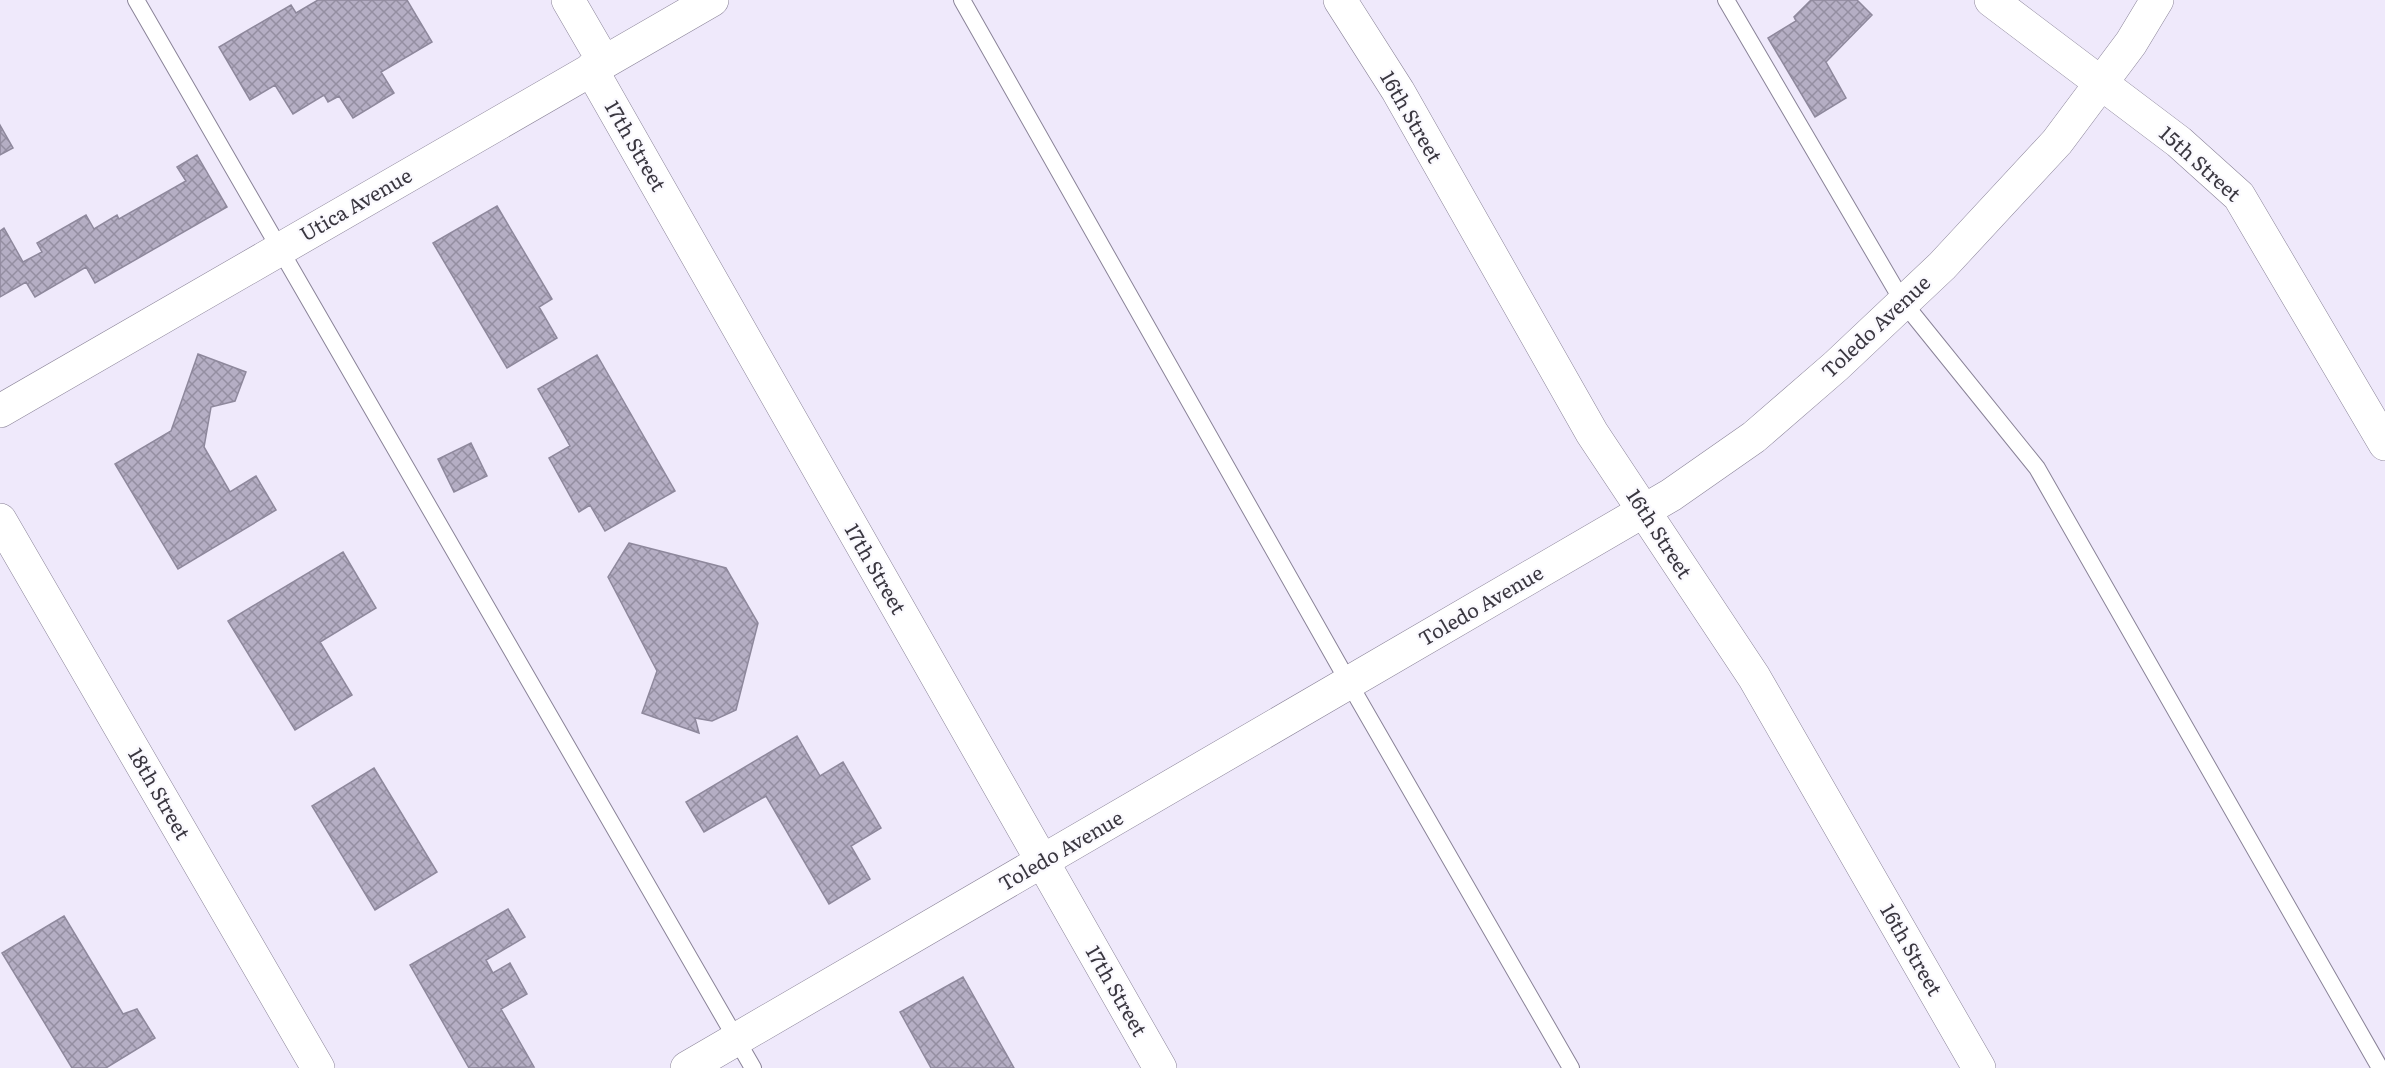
<svg xmlns="http://www.w3.org/2000/svg" width="2385" height="1068" font-family="Literata,serif">
  <style>
    .building { fill: url(#building-cross-hatch); stroke: #8e889c; stroke-width: 1.5 }
    .lines { fill: none; stroke-linecap: round; stroke-linejoin: round }
    .lane-casing { stroke: #8a8398; stroke-width: 18 }
    .street-casing { stroke: #8a8398; stroke-width: 34 }
    .secondary-casing { stroke: #8a8398; stroke-width: 34 }
    .lane { stroke: #fff; stroke-width: 16 }
    .street { stroke: #fff; stroke-width: 33 }
    .secondary { stroke: #fff; stroke-width: 33 }
    .labels { text-anchor: middle; stroke-width: 4.5; stroke-linejoin: round; paint-order: stroke }
    .street-label { font-size: 20px; fill: #3a3740; stroke: #faf9fe }
  </style>
  <defs>
    <pattern id="building-cross-hatch" width="8" height="8" patternUnits="userSpaceOnUse" patternTransform="scale(1.5)"><rect width="8" height="8" fill="#b5aec4"/><path d="M0 0l8 8M0 8l8-8" fill="none" stroke="#948ea1"/></pattern>
  </defs>
  <rect width="100%" height="100%" fill="#efe9fb"/>
  <path class="building" d="M318,0H407L432,42L381,72L394,93L353,118L339,96L328,102L324,95L293,114L275,85L250,100L219,47L291,5L296,13Z
    M1811,0H1857L1872,15L1826,62L1846,98L1815,117L1768,38L1796,21L1794,17Z
    M0,125L13,148L0,155Z
    M197,155L227,207L95,283L86,267L35,297L26,282L0,297V231L4,228L23,262L42,252L37,243L86,215L94,229L117,215L119,219L186,181L177,167Z
    M497,206L552,299L539,307L557,338L507,368L433,243Z
    M198,354L246,372L235,401L211,407L204,447L230,492L256,476L276,510L178,569L115,464L171,431Z
    M597,355L675,491L605,531L590,505L579,512L549,458L570,446L538,389Z
    M471,443L487,476L454,492L438,459Z
    M629,543L726,568L758,623L736,710L712,721L695,718L699,733L642,713L657,671L608,577Z
    M343,552L376,608L320,642L352,695L295,730L228,621Z
    M797,736L820,776L843,762L881,828L851,846L870,879L829,904L766,796L704,832L686,802Z
    M374,768L437,872L375,910L312,806Z
    M508,909L525,937L486,960L493,973L510,963L527,994L501,1009L534,1067L469,1068L410,965Z
    M64,916L123,1014L137,1009L155,1038L106,1068H72L2,953Z
    M963,977L1014,1068H931L900,1012Z"/>
  <g class="lines">
    <g class="lane-casing">
      <path id="lane" d="M136,0L753,1068
        M962,0L1349,683L1571,1068
        M1726,0L1903,302L2037,468L2380,1068"/>
    </g>
    <g class="street-casing">
      <path id="street" d="M568,0L604,62
        M1340,0L1398,91L1592,433L1754,677L1979,1068
        M1991,0L2179,142L2239,196L2385,444
        M591,69L1160,1068
        M0,411L712,0
        M0,520L318,1068"/>
    </g>
    <g class="secondary-casing">
      <path id="secondary" d="M687,1068L1671,495L1754,437L1836,366L1942,266L2057,142L2131,43L2157,0"/>
    </g>
    <use href="#lane" class="lane"/>
    <use href="#street" class="street"/>
    <use href="#secondary" class="secondary"/>
  </g>
  <g class="labels">
    <g class="street-label">
      <text transform="translate(1411 117) rotate(60)" y="7">16th Street</text>
      <text transform="translate(635 146) rotate(60)" y="7">17th Street</text>
      <text transform="translate(2200 164) rotate(42)" y="7">15th Street</text>
      <text transform="translate(356 205) rotate(-30)" y="7">Utica Avenue</text>
      <text transform="translate(1876 327) rotate(-43)" y="7">Toledo Avenue</text>
      <text transform="translate(1659 534) rotate(57)" y="7">16th Street</text>
      <text transform="translate(875 569) rotate(60)" y="7">17th Street</text>
      <text transform="translate(1481 606) rotate(-30)" y="7">Toledo Avenue</text>
      <text transform="translate(159 794) rotate(60)" y="7">18th Street</text>
      <text transform="translate(1061 851) rotate(-30)" y="7">Toledo Avenue</text>
      <text transform="translate(1911 950) rotate(60)" y="7">16th Street</text>
      <text transform="translate(1116 991) rotate(60)" y="7">17th Street</text>
    </g>
  </g>
</svg>
